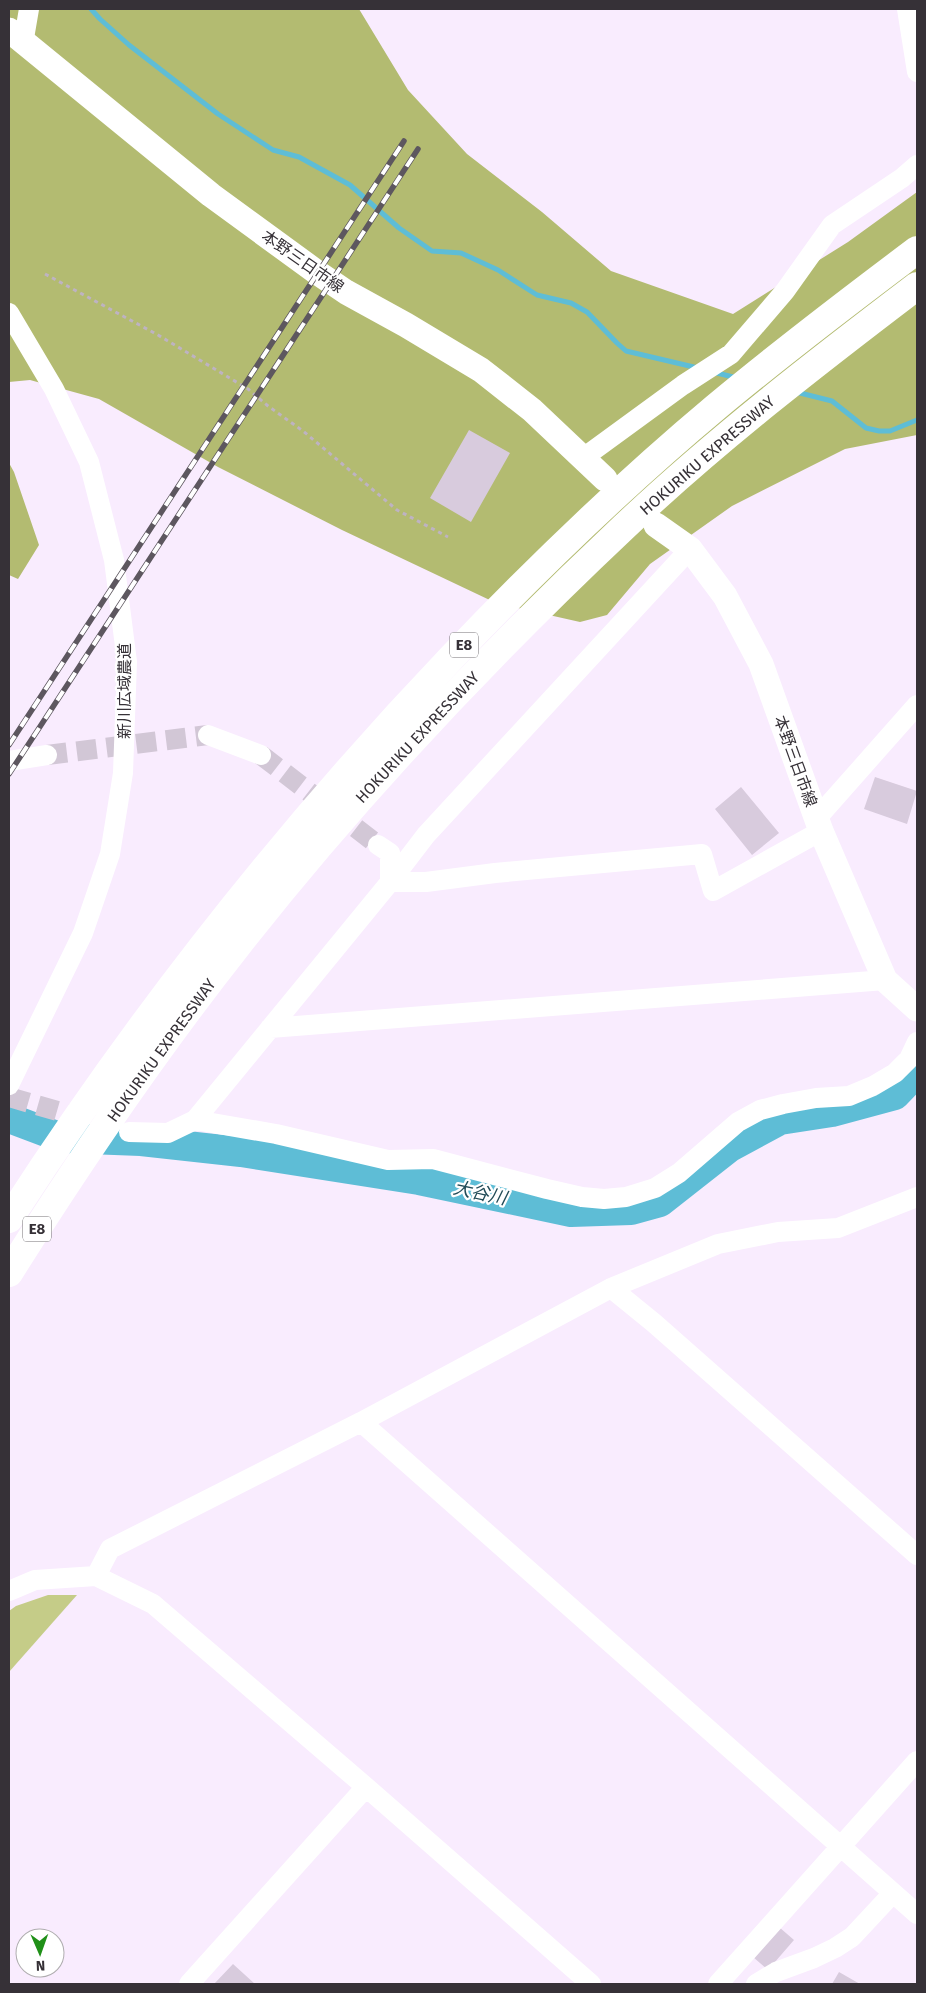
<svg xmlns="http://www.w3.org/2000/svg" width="926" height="1993" font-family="'Fira Sans','Noto Sans JP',sans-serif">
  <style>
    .green { fill: #c5cc88 }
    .forest { fill: #b3bb71 }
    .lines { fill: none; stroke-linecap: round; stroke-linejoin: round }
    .stream { stroke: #5ebdd6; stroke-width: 5 }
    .river { stroke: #5ebdd6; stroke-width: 30 }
    .building { fill: #d8cbdd }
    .minor-tunnel { stroke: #d2c7d6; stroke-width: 20; stroke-dasharray: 20 10; stroke-linecap: butt }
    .path { stroke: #beb3c2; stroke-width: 3; stroke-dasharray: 4 4; stroke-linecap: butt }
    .minor { stroke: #fff; stroke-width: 20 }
    .major { stroke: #fff; stroke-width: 25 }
    .highway { stroke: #fff; stroke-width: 28 }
    .rail-casing { stroke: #5d575f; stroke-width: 5.5 }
    .rail { stroke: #fff; stroke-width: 4; stroke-dasharray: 11; stroke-linecap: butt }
    .labels { text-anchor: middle; stroke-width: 4.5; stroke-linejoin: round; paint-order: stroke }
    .shield { fill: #fff; stroke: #726f73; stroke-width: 1 }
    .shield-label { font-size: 15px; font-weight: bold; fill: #363137 }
    .street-label { font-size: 16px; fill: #363137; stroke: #fff }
    .water-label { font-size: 18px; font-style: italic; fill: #224c58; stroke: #fff }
  </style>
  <rect width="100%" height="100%" fill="#f9ecfe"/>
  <path class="green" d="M48,1595H77L9,1672V1611L16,1606Z"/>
  <path class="forest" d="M9,9H359L408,90L467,154L542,212L611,271L733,314L848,242L917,192V435L845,449L732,506L650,564L607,615L580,622L496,603L342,530L218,467L99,399L30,380L9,382Z
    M9,463L14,472L39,545L18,579L9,575Z"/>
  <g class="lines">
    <path class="stream" d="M91,9L100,19L129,45L218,114L273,150L299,157L350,185L399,228L432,251L461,253L498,270L537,295L571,303L587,312L617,343L626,351L698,368
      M713,372L737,378
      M796,392L832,401L866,428L879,431H890L917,420"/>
    <path class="river" d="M9,1118L62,1138L141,1141L241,1152L419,1180L571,1212L631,1210L660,1202L730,1147L780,1120L832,1112L895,1095L917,1072"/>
  </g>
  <path class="building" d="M469,430L510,453L471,522L430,498Z
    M875,777L917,791L907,824L864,809Z
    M741,787L779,833L752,855L715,809Z
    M779,1927L794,1940L768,1970L753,1957Z
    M233,1964L255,1984H214Z
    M839,1972L860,1984H832Z"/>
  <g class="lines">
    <path class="minor-tunnel" d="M47,755L208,735
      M261,755L378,845
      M9,1097L89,1120"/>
    <path class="path" d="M45,274L158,335L248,389L268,406L303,431L397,510L448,537"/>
    <path class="minor" d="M907,9L917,72
      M23,44L29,9
      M9,313L54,389L89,462L114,560L127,662L123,773L110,854L83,933L9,1085
      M583,458L683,385L731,354L785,291L832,225L902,178L917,165
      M208,735L261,755
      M9,761L47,755
      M817,818L917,705
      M378,845L390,853V882
      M390,882H426L495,873L702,854L713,891L821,831
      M270,1028L885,980
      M195,1120L276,1134L388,1160L433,1159L547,1189L582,1197L604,1199L626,1197L655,1188L679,1173L738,1122L760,1110L783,1104L816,1098L849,1096L873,1086L895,1073L909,1059L917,1042
      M129,1132L168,1133L195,1120L390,882L426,835L690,549
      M611,1288L654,1323L917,1555
      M361,1422L917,1914
      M96,1576L110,1549L361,1422L611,1288L718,1244L778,1232L838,1228L917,1197
      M9,1591L35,1580L96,1576L153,1604L366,1787L591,1984
      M189,1984L366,1787
      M718,1984L917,1761
      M756,1984L776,1972L814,1958L835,1948L852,1937L893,1893"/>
    <path class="major" d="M9,30L211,195L315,271L346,292L406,325L481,370L532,410L605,479
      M656,525L690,549L725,596L761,664L821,831L885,980L917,1009"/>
    <path class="highway" d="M9,1219C139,1018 287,830 453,656C536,569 624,484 716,407C782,352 849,301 917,250
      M9,1273C80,1160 155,1050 238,945C355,796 486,657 624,527C716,440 817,362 917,286"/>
    <g class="rail-casing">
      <path id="rail" d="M9,745L404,141
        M9,774L418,149"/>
    </g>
    <use href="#rail" class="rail"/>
  </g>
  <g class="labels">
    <g class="shield">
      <rect x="450" y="632.5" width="28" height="25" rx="4"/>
      <rect x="23" y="1216.5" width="28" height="25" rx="4"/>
    </g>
    <g class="shield-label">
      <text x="464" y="650">E8</text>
      <text x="37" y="1234">E8</text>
    </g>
    <g class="street-label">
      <text transform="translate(303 261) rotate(35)" y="6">本野三日市線</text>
      <text transform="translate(707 455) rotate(-41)" y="6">HOKURIKU EXPRESSWAY</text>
      <text transform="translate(124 691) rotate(-90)" y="6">新川広域農道</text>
      <text transform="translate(417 737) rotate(-47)" y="6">HOKURIKU EXPRESSWAY</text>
      <text transform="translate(796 761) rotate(70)" y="6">本野三日市線</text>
      <text transform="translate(161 1050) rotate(-54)" y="6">HOKURIKU EXPRESSWAY</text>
    </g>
    <g class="water-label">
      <text transform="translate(480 1193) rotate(12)" y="6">大谷川</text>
    </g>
  </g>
  <rect width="926" height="1993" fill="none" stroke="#363137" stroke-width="20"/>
  <g transform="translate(40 1953) rotate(178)"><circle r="24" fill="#ffffff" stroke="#afadaf"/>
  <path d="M0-4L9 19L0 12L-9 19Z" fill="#209018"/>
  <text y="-8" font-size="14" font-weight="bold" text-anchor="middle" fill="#363137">N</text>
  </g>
</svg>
